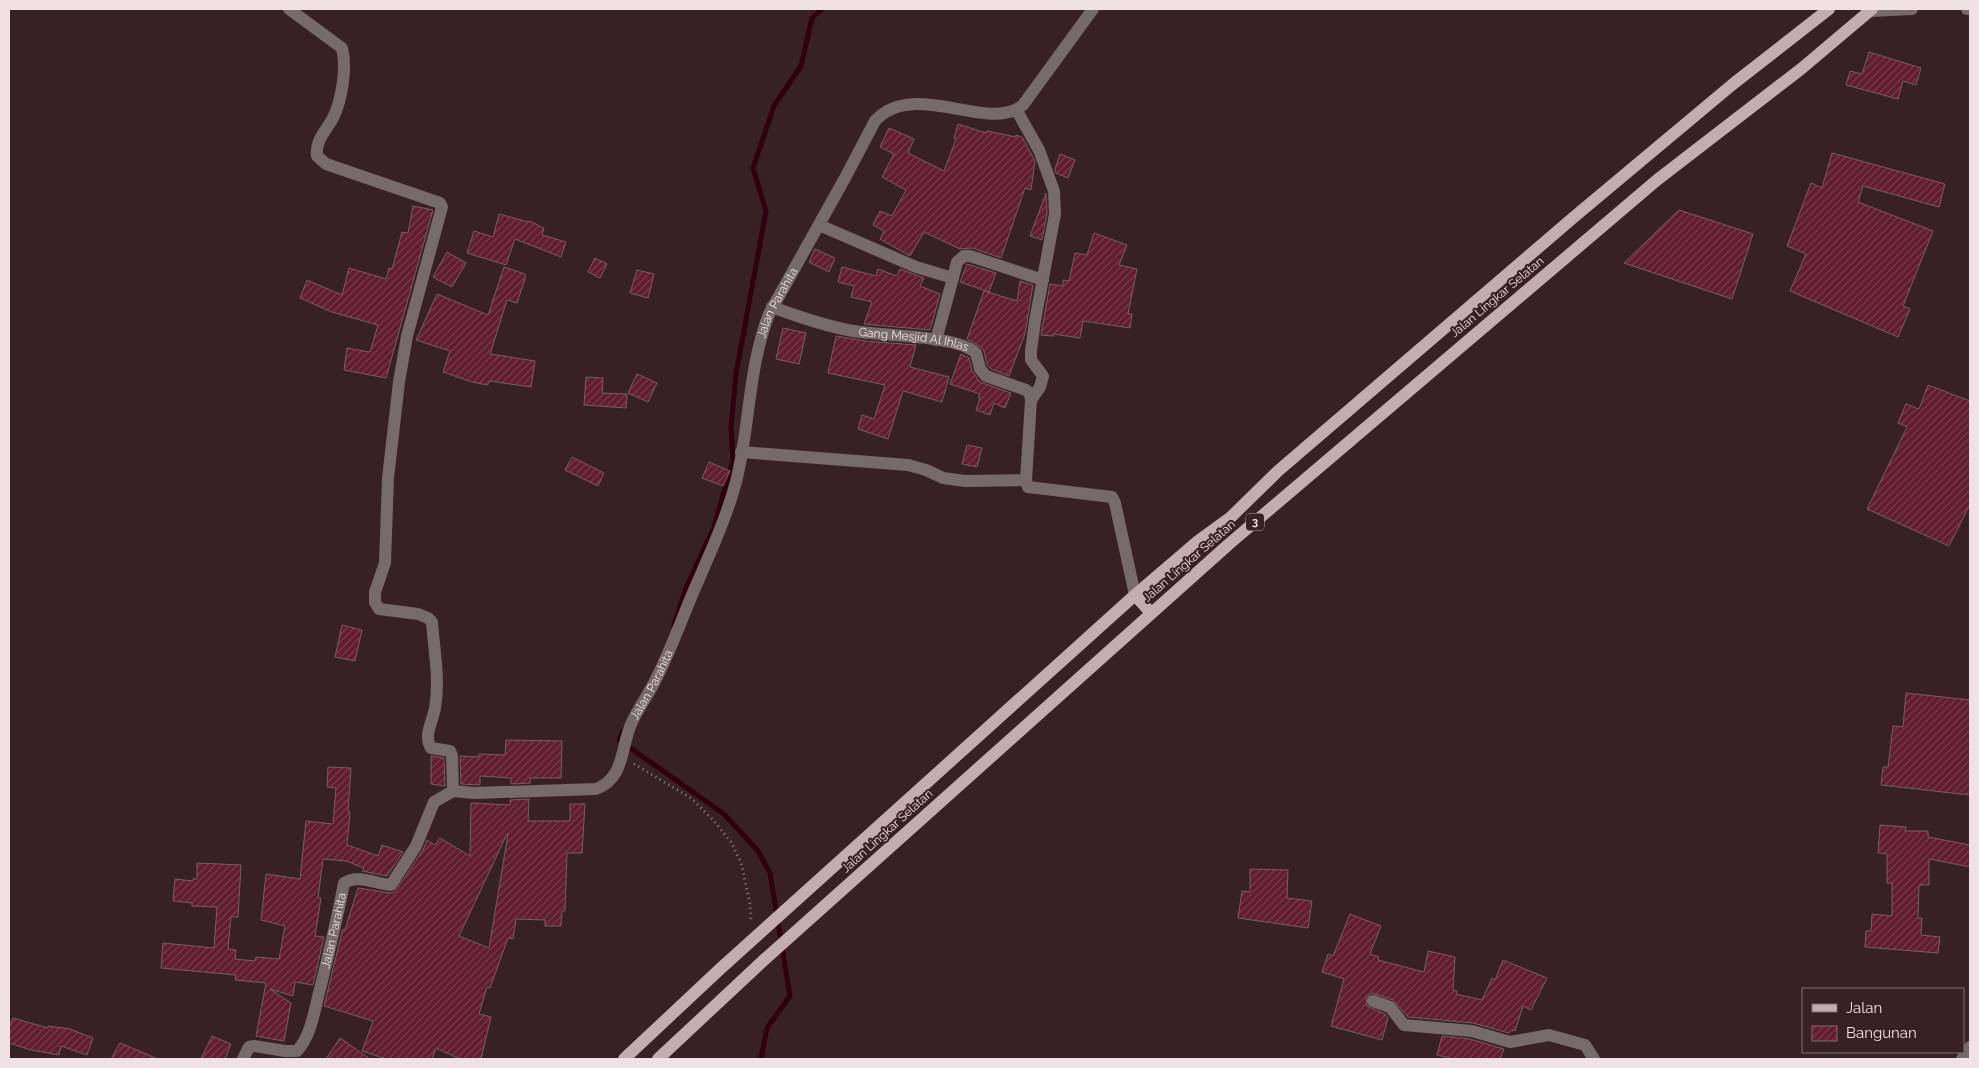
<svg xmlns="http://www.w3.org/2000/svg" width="1979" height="1068" font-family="Raleway,sans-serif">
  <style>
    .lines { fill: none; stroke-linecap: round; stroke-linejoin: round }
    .stream { stroke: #2f000f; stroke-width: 5 }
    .building { fill: url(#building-hatch); stroke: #785e63; fill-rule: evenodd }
    .path { stroke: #938084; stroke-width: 3; stroke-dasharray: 1 4; stroke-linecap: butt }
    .minor { stroke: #766a6c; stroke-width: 12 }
    .major { stroke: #c4acb0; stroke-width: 12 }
    .labels { text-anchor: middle; stroke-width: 4; stroke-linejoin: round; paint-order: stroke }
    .shield { fill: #372125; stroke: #b8a7ab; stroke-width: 1 }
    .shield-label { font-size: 11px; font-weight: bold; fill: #f0e1e4 }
    .street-label { font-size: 12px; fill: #f0e1e4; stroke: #372125 }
  </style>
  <defs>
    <pattern id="building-hatch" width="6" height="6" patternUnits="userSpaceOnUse" patternTransform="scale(1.25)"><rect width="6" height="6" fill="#611c30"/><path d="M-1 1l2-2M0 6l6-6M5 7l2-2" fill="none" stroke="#783d4e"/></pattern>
  </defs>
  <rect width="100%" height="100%" fill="#372125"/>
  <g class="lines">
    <path class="stream" d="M674,625L686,588L714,527L733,460L731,428L736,374L766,211L753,168L774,106L801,66L812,18L822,9
      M623,731L619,740L724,814L758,851L770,873L790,996L767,1028L761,1059"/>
  </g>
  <path class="building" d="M1869,52L1921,68L1916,85L1903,81L1898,99L1846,85L1850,71L1862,74Z
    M958,124L986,133L987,131L1016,137V135L1022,137L1035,161L1031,190L1025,188L1001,258L972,248L960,249L924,232L910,256L880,239L884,231L873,225L880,211L892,216L906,190L882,177L894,154L880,147L889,128L914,139L908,153L944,171L956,139L954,138Z
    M1832,153L1945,184L1939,207L1863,186L1858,202L1933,231L1903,306L1910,309L1898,337L1790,291L1806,254L1787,246L1811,183L1822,188Z
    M1060,154L1075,160L1068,178L1056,173L1055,169Z
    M1046,193L1047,213L1042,240L1030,236Z
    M413,206L433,210L386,378L344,370L347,348L370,352L378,325L332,312L300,298L307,280L342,295L349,268L386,279L389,268L392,269L402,232L408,233Z
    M1679,210L1753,234L1732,299L1624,263Z
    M499,214L528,222L529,221L544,228L542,235L566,242L561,257L515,239L506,265L467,253L474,231L493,237Z
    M1094,233L1127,245L1119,265L1137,269L1128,314H1132L1130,328L1083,321L1080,338L1053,334V336L1041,335L1050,284L1063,286V280L1069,281L1075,253L1087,255Z
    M815,249L835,258L829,272L809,262Z
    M447,252L466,263L452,287L433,277Z
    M595,258L607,264L600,278L588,272Z
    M967,264L996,273L989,292L960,282Z
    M504,267L525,274V279L517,303L507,300L490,354L535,361L531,387L489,381L488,385L472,382L443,372L450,351L416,340L437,294L488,315Z
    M842,267L876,276L878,269L897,276L900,269L924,278L920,286L940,294L930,330L864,324L872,302L851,297L854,286L838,282Z
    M637,270L654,274L648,298L630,293Z
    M1020,281L1033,285L1025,334L1009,376L991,369L987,365L984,351L981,347L967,339L984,291L1017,301Z
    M783,328L806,333L799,364L776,359Z
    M836,336L865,341L916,345L910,367L949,377L942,402L903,391L888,439L858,429L862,415L874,419L885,385L828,373Z
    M961,354L969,358L972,371L980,382L1011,393L1005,408L994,403L990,415L976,410L980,398L978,397L980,394L950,384Z
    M637,374L657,383L648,402L628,393Z
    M586,377L603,378L602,393L627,394L626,408L584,405Z
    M1928,385L1970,401V504L1949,546L1867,509L1907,427L1898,423L1906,404L1919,409Z
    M967,445L982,448L977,467L962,464Z
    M572,457L604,473L598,486L565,470Z
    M709,462L730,471L723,486L702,478Z
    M342,625L362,630L355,661L335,657Z
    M1906,693L1970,700V795L1881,785L1883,767H1888L1893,726L1903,727Z
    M506,740L562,741L561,778H530V783L511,784V778L480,776V785L461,784L460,756L479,757V754L505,755Z
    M431,756L444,758L445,786L431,784Z
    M328,767L351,768L348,812H350L347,845L378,856L382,845L403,852L387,876L362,871L364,868L346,861L323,859L318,898H321L315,936L324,937L313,985L295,982L293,996L270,989L291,1003L284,1041L256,1036L266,983L235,980L236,975L161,968L163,943L214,948L217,907L192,906V903L173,901L175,879L193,881V879H197V863L241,865L238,917H231L228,949L236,950L235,959L255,961L256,957L279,959L285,926L261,920L266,874L300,879L306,821L333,824L336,788L327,787Z
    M529,799L528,821H570V804H585L582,853H567L565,911H562L561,926H545V920L516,919L513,939L508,938L490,988L487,987L479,1014L491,1017L481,1059H460L436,1048L432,1059H386L362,1051L373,1021L324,1006L342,932L343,929L345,930L358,888L390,893L395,892L423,850L427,840L435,845L440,838L470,856L471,803L510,805V800ZM507,834H508L489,948L459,936Z
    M1880,825L1906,827L1905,831H1928V837L1970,845V867L1929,859V885H1919L1918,918H1922L1921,935L1940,937L1938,953L1865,947L1866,931H1871L1872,914L1892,916V883H1887V854L1878,853Z
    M1250,869L1288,870L1287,898L1312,901L1308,928L1238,918L1242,891L1250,892Z
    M1350,914L1381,926L1370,954L1379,957L1378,960L1424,972L1428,951L1455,957L1453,990L1457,991L1456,994L1482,1000L1492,978L1495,980L1503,960L1547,978L1531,1010L1523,1006L1515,1031L1511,1030L1509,1033L1473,1023L1408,1017L1393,1000L1372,993L1366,998L1367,1006L1385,1014L1388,1018L1382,1040L1331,1026L1344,979L1322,972L1328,954L1333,956Z
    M13,1018L48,1028V1026L70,1029L93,1038L87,1055L61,1046L59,1055L31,1050L9,1043V1028Z
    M212,1036L231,1044L225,1059H201Z
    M1442,1036L1470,1039L1504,1049L1500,1059H1454L1437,1055Z
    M340,1038L370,1059H326Z
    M120,1043L158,1059H111Z"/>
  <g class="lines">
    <path class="path" d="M634,764L691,798L713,820L731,842L741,862L750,904L751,922"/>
    <g class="minor">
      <path d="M289,9L342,48C347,67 342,100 333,118C326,131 315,140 317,156L326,164L440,203L442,207L407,336L399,382L388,478L385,563L375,592V602L379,609L418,614L428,618L432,622C434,650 440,680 435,708C433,721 423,735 431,748L450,751L452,756L453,791"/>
      <path d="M1967,9H1970"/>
      <path d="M1870,11L1912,9"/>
      <path d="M1017,111L1039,150L1054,191L1055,214L1035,321L1031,351V360L1043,376L1040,387L1031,400"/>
      <path d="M819,225L916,267L953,278L957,262L964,256H970L1043,280"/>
      <path id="s1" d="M772,307C799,317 825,326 853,331C882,336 957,335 976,353L980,369L986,376L1026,390L1030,394L1031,400L1026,480L1028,487L1112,497L1115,503L1135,595"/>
      <path d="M936,340L953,278"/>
      <path d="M741,452L908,465L926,470L943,478L965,481L1026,480"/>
      <path d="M1373,1001L1390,1007L1404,1025L1472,1031L1510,1042L1549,1035L1585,1045L1594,1059"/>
      <path id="s2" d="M243,1059L249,1047L254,1046L285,1051H297C311,1036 314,1012 319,993C328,957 337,920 344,883C358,874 376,884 391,885L416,846L434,802L453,791L474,793L596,789C626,777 620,747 632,722C639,707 649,694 656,679C671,650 682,618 695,588C710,553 726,519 736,482C750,426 748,368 769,314L845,178L875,121C913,78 990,134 1023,105L1093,9"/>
      <path d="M1962,1059L1970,1047"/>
    </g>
    <path class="major" d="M1135,595L1151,613
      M624,1059L720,969L1135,595L1198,541L1231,517L1278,471L1574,217L1733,84L1829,9
      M658,1059L765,959L1229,544L1657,180L1801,69L1872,9"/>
  </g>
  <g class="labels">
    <rect class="shield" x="1246" y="513.5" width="18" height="17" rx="4"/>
    <g class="shield-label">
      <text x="1255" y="526">3</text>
    </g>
    <g class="street-label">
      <text transform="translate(1497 297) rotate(-40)" y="4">Jalan Lingkar Selatan</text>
      <text dy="4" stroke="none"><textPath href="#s2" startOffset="1071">Jalan Parahita</textPath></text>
      <text dy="4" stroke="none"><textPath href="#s1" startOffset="146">Gang Mesjid Al Ihlas</textPath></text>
      <text transform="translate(1189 561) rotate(-41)" y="4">Jalan Lingkar Selatan</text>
      <text dy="4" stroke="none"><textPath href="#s2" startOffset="666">Jalan Parahita</textPath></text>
      <text transform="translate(887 831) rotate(-42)" y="4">Jalan Lingkar Selatan</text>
      <text dy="4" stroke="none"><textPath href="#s2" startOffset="189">Jalan Parahita</textPath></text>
    </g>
  </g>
  <rect width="1979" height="1068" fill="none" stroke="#f0e1e4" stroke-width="20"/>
  <rect x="1802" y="988" width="162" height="65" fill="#372125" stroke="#816e71"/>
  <rect x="1812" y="1004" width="25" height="8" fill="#c4acb0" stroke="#816e71"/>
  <text x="1846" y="1013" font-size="15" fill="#f0e1e4">Jalan</text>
  <rect x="1812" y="1026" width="25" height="15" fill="url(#building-hatch)" stroke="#816e71"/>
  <text x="1846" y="1038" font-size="15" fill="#f0e1e4">Bangunan</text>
</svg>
